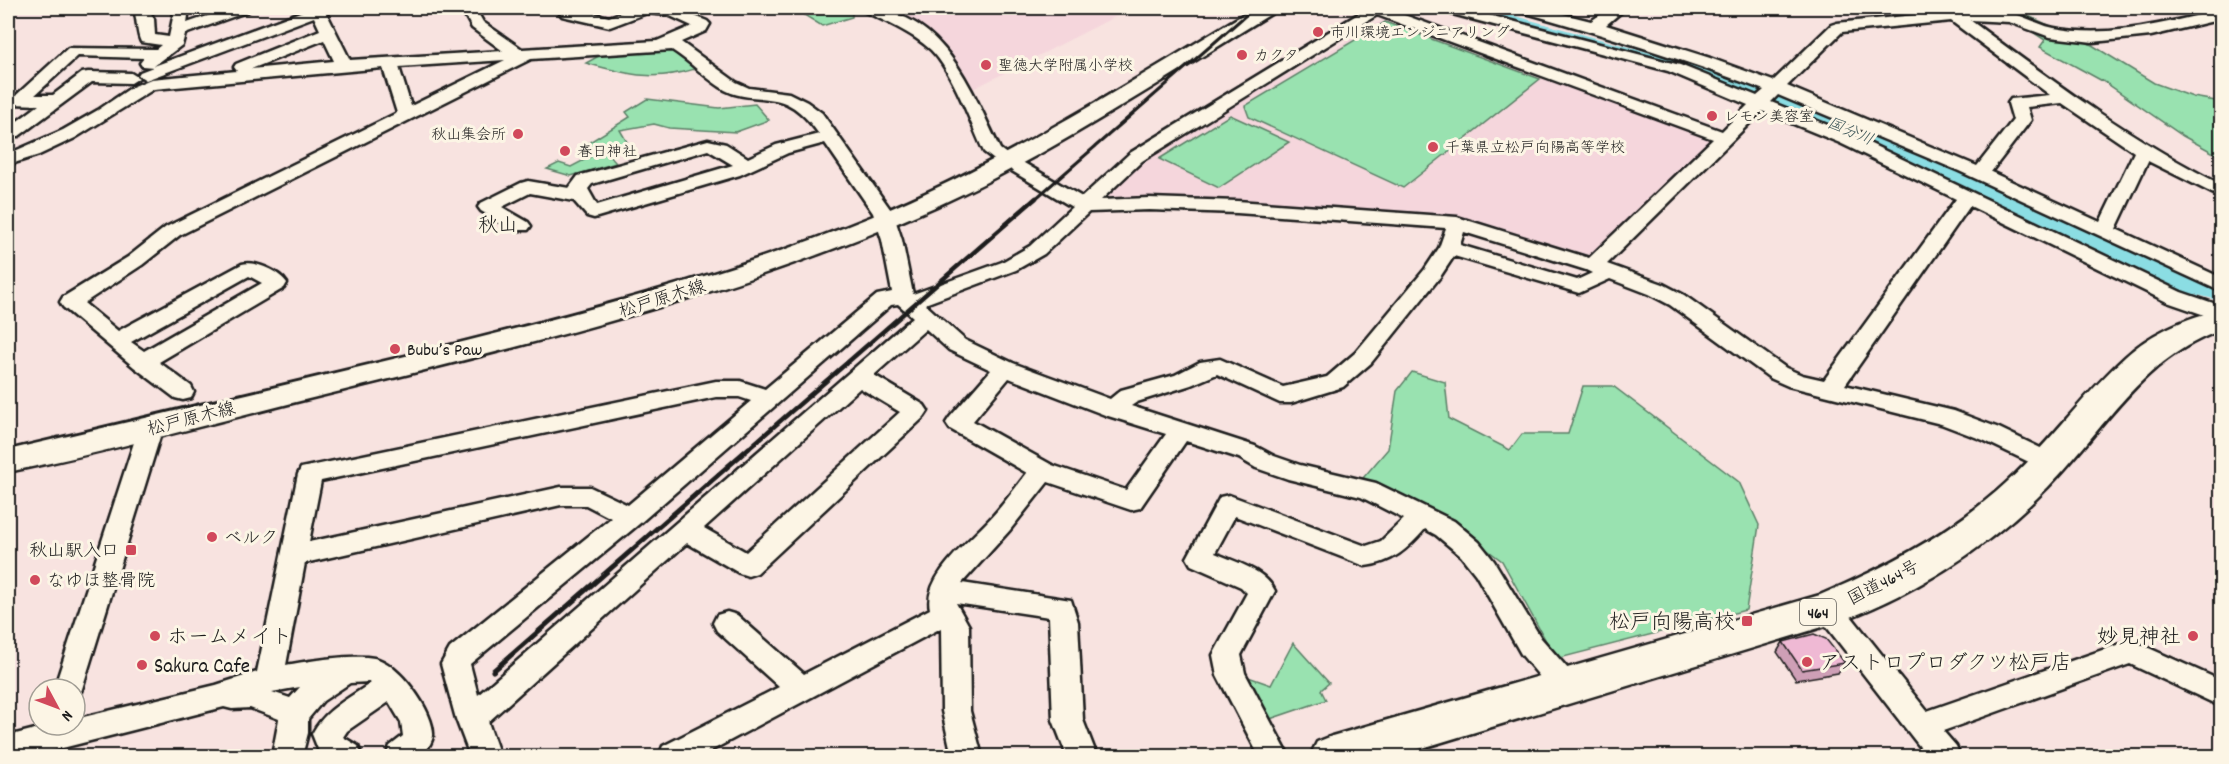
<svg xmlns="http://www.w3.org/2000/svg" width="2229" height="764" font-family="Dekko,'Klee One',sans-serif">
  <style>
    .built { fill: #f5d6dc }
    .green { fill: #99e2b0; stroke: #5a7f66; stroke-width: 1.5 }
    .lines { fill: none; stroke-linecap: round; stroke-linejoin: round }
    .river { fill: #8bdde3; fill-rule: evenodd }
    .minor-casing { stroke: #1c1c1c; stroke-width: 5 }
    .major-casing { stroke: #1c1c1c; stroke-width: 5 }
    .highway-casing { stroke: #1c1c1c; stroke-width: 5 }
    .minor { fill: #fcf5e5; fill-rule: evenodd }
    .major { fill: #fcf5e5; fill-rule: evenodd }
    .highway { fill: #fcf5e5; fill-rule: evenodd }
    .rail-far2 { stroke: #1c1c1c; stroke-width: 3 }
    .rail-far1 { stroke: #1c1c1c; stroke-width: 4.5 }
    .rail { stroke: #1c1c1c; stroke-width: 5 }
    .wall { fill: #ce9fb6; stroke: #1c1c1c; stroke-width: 1.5 }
    .building { fill: #efb9d4; stroke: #1c1c1c; stroke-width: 1.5 }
    .poi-dot { fill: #d1495b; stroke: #fcf5e5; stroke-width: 2 }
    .labels { text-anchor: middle; stroke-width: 6; stroke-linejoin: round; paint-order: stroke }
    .far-poi-label { font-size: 15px; fill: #1c1c1c; stroke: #fcf5e5; text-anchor: start }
    .far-water-label { font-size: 16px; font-style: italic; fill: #3d5658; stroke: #fcf5e5 }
    .shield { fill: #fcf5e5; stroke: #5f5d58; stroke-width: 1.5 }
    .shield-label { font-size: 16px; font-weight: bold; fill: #1c1c1c }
    .street-label { font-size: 18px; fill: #1c1c1c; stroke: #fcf5e5 }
    .poi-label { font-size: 18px; fill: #1c1c1c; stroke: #fcf5e5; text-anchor: start }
    .neighbourhood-label { font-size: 20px; fill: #1c1c1c; stroke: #fcf5e5 }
    .near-poi-label { font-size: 21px; fill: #1c1c1c; stroke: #fcf5e5; text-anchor: start }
  </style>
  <rect width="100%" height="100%" fill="#f8e3e0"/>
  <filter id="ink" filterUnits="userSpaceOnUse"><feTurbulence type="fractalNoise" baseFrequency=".0167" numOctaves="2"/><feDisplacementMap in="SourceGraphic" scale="12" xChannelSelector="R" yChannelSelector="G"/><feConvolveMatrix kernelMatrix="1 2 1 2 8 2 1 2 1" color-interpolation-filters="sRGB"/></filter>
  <g filter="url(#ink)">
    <path class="built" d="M904,8H1132L969,91L934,39L894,16L895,12Z
      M1386,18L1716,137L1595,257L1481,222L1281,203L1190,200L1098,201L1143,158Z"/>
    <path class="green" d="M793,8H852V17L822,26Z
      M1995,8H2011L2092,45L2154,83L2193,97L2221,102V157L2183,136L2106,83L2040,47L2045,40Z
      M1385,22L1540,79L1403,188L1249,117L1245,106Z
      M671,47L698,68C653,82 630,75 586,63L606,52Z
      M647,99L719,108L755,104L769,120L736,132L669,128L654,124L620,130L627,142L607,153L616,163L571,176L547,169L559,163L571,167L592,156L580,148L630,117L626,112Z
      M1230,115L1289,142L1219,188L1159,159Z
      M1412,372L1445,382L1449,419L1510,450L1522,434H1568L1583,386H1613L1739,482L1759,525L1746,610L1556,659L1502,561L1462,531L1363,478L1388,449L1397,391Z
      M1293,643L1329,683L1321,690L1326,700L1264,721L1240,674L1271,685Z"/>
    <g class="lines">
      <path class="river" d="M1457,8H1486L1754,81L1902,143L2195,278L2222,285V301L2177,290L1886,153L1740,89L1459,12Z"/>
      <g class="minor-casing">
        <path id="minor" d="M133,8H148L154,19L155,35L169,37L175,8H189L187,23L231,8H252L249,11L185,34L182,45L154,66L311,8H324L350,60L503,51L472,28L461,8H475L483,22L522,49L657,41L692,26L668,15L647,13L610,27L562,16L556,8H571L609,17L633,8H675L707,21L710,24L706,31L681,42L736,82L749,88L789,93L807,102L822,113L893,213L902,240L913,294L1002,262L1030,246L1072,207L1012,171L1009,167L1012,163H1024L1082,197L1130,153L1368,8H1385L1722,131L1748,105L1668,71L1441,11L1438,8H1462L1680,65L1757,96L1764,90C1683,59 1602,34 1519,11L1516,8H1539L1591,21L1610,8H1626L1606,25L1710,58L1773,81L1831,25L1837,23L1944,12L1951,8C1970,13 1990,9 2010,13C2025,16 2039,25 2054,28C2110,39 2167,22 2222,10V19L2151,36L2093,42L2050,37L2009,22L1970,20C2051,80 2131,140 2222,185V198L2148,161L2116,229L2222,278V292L1959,171L1778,95L1771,102L1852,135L2181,292L2222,306V321L2167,302L1970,206L1845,385L1954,411L1999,428L2057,456L2060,462L2057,468L2048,471L1983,440L1941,424L1788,386L1770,378L1670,305L1649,294L1610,279L1579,293L1454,256L1440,277L1371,363L1343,387L1291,403H1280L1217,374L1191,385L1137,402L1131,406L1255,446L1274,456L1300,465L1376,483L1454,521L1479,542L1494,561L1541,638L1576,678L1580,687L1576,696L1566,699L1556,696L1521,654L1476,575L1461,556L1436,535L1425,529C1408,549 1392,563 1365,566L1235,516L1215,553C1237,563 1264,569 1275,591L1241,655L1245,673L1289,756H1259L1217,675L1213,655L1247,593L1241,587L1191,565L1187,558L1220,497L1229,495L1366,546L1381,541L1404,519L1361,497L1288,479L1256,468L1239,458L1186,441L1140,508L1131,510L1048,482L1010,530L962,583L1071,600L1078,622L1083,720L1097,756H1067L1053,720L1049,617L956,603L969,626L970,711L982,756H952L942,711L941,628L701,756H659L663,746L779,687L717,631L713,623L717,615L727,612L737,615L804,674L930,609C923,578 966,544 986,523C1001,508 1014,490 1027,473L950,429L946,423L950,417L991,370L949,350L926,329L874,375L924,405L928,411L924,417L757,573L748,576L739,573L687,543L488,722L500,756H470L456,719L441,664L450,648L611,518L586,505H561L305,563L286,665C309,661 352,654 374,658C398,662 435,712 433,736C432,742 426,752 422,756H386L390,746L403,736L401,722L389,702L347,731L343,737L358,746L362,756H323L320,754L312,734C324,710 349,698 371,683L369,682L350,683L323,701L308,719V733L302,756H272L279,719L250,708L232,709L224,707L31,756H8V736L51,725H75V719L216,685L257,672L298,474L301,468L716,381H740L765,389L877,295L892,292L882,240L873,213L825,143L788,153L740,175L594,218L587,216L574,201L530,193L502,207L528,222L531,226L528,230H514L481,211L478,207L481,203L521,183L528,181L569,188L578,176L708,140L726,144L748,158L776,145L819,134C808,119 794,103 775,100C757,96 742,99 725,90C706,79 691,62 672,50L531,59L180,235L142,265L84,303L118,331L242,264C255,260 280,272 287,283L284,288L159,362L191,386L194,392L191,398L183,400L175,398L134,367L63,307L60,302L63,297L128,257L166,227L397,113L383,68L154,89L75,138L39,155L8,165V154L63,130L98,110L132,87L151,79L237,71L234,67L236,64L320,30L314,17L146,80L138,75L140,72L153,67L142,66L140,63L144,58L78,56L35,95H53L82,73L88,72L131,73L139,78L131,83L92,82L19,136H8V128L39,105L13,104L11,100L68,48L156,49L161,45L141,42C136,32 138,19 133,8ZM1377,15L1713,139L1589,258L1457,217L1237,201L1149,198L1101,200L1142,161ZM1951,21L2050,95L2011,99L2008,103L2013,120L1977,166L1787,86L1842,32ZM324,40L334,61L251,69ZM505,60L411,106L399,67ZM2062,103L2134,152L2100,222L1991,172L2031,120L2027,107ZM1762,111L1840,143L1956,199L1824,380L1802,375L1786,368L1684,295L1663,284L1607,264ZM708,150L733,165L597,205L588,189L592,184ZM1149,210L1237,213L1446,228L1439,248L1425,269L1355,353L1327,377L1283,387L1220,359L1200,362L1175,375L1121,390L1110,399L1013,363L965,340L925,304L1016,270L1044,254L1089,212ZM1464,232L1586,270L1592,273L1577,280L1460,245ZM249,276L262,283L144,351L131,342ZM898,304L913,317L478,695L470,664L639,524L891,305ZM1009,378L1105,415L1166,434L1126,490L1052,465L973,421ZM860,388L900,412L746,552L704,528ZM716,397H739L751,401L628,505L590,487H561L309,542L321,481ZM300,687L290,698L272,692Z
          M861,8C942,8 971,88 1000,149L1008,155L1005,159H993L984,152C971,124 952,70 931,50C911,32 887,22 863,11Z
          M151,419L159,421L163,427L82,689L78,698L75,699V689H54L139,427L143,421Z
          M1829,598L1839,601L1927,711L2131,640L2222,681V707L2130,664L1943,731L1956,746L1960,756H1927L1819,617L1816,609L1819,601Z"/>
      </g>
      <g class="major-casing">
        <path id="major" d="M1254,8H1277L1274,12C1164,79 1055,152 937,206C748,291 546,340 345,390C233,417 121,449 8,472V450C145,418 282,386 418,353C572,315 726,276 873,216C1007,161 1130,82 1254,8Z"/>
      </g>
      <g class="highway-casing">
        <path id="highway" d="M2222,309V330C2141,358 2105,429 2048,487C1988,548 1910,598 1829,625L1396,756H1310L1317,742L1332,736L1820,595C1887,567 1953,532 2006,483C2049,444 2082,396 2125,357C2152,332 2186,318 2222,309Z"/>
      </g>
      <use href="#minor" class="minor"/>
      <use href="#major" class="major"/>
      <use href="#highway" class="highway"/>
      <path class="rail-far2" d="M1034,200L1254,8"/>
      <path class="rail-far1" d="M747,450L1036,198"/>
      <path class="rail" d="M493,671L749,448"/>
    </g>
    <path class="wall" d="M1783,642L1845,663L1838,673L1796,680L1777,652Z"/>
    <path class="building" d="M1814,634L1826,639L1845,663L1802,670L1783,642Z"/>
  </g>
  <g class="poi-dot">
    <circle cx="1318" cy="32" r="6"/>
    <circle cx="1242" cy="55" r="6"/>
    <circle cx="986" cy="65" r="6"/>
    <circle cx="1712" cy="116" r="6"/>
    <circle cx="518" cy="134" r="6"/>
    <circle cx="1433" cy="147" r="6"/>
    <circle cx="565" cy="151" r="6"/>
    <circle cx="395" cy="349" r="6"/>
    <circle cx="212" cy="537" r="6"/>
    <rect x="125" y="544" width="12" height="12" rx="3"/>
    <circle cx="35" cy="580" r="6"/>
    <rect x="1741" y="615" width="12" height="12" rx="3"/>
    <circle cx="155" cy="636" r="6"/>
    <circle cx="2193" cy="636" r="6"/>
    <circle cx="1807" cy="662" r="6"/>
    <circle cx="142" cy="665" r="6"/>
  </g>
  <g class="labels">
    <g class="far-poi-label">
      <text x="1330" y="37">市川環境エンジニアリング</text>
      <text x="1254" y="60">カクタ</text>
      <text x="998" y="70">聖徳大学附属小学校</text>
      <text x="1724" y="121">レモン美容室</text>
      <text x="506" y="139" text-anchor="end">秋山集会所</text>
      <text x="1445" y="152">千葉県立松戸向陽高等学校</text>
      <text x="577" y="156">春日神社</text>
    </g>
    <g class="far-water-label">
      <text transform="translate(1851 130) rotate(23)" y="6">国分川</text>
    </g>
    <rect class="shield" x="1800" y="599" width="36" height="26" rx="4.5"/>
    <g class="shield-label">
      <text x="1818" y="618">464</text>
    </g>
    <g class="street-label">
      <text transform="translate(662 298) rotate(-17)" y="6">松戸原木線</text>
      <text transform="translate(191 418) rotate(-14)" y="6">松戸原木線</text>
      <text transform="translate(1883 582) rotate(-27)" y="6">国道464号</text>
    </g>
    <g class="poi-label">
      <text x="407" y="355">Bubu’s Paw</text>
      <text x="224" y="543">ベルク</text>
      <text x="119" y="556" text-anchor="end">秋山駅入口</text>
      <text x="47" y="586">なゆほ整骨院</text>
    </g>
    <g class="neighbourhood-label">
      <text x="498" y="231">秋山</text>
    </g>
    <g class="near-poi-label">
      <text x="1735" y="628" text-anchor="end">松戸向陽高校</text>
      <text x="167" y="643">ホームメイト</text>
      <text x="2181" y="643" text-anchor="end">妙見神社</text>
      <text x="1819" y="669">アストロプロダクツ松戸店</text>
      <text x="154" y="672">Sakura Cafe</text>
    </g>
  </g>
  <rect width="2229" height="764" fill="none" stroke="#fcf5e5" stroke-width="30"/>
  <rect x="15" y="15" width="2199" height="734" fill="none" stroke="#1c1c1c" stroke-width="2" filter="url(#ink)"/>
  <g transform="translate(57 707) rotate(131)"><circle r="28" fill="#fcf5e5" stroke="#a29e95" stroke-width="1.5"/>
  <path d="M0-4.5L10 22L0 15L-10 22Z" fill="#d1495b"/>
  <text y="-9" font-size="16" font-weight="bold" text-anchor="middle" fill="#1c1c1c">N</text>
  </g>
</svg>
